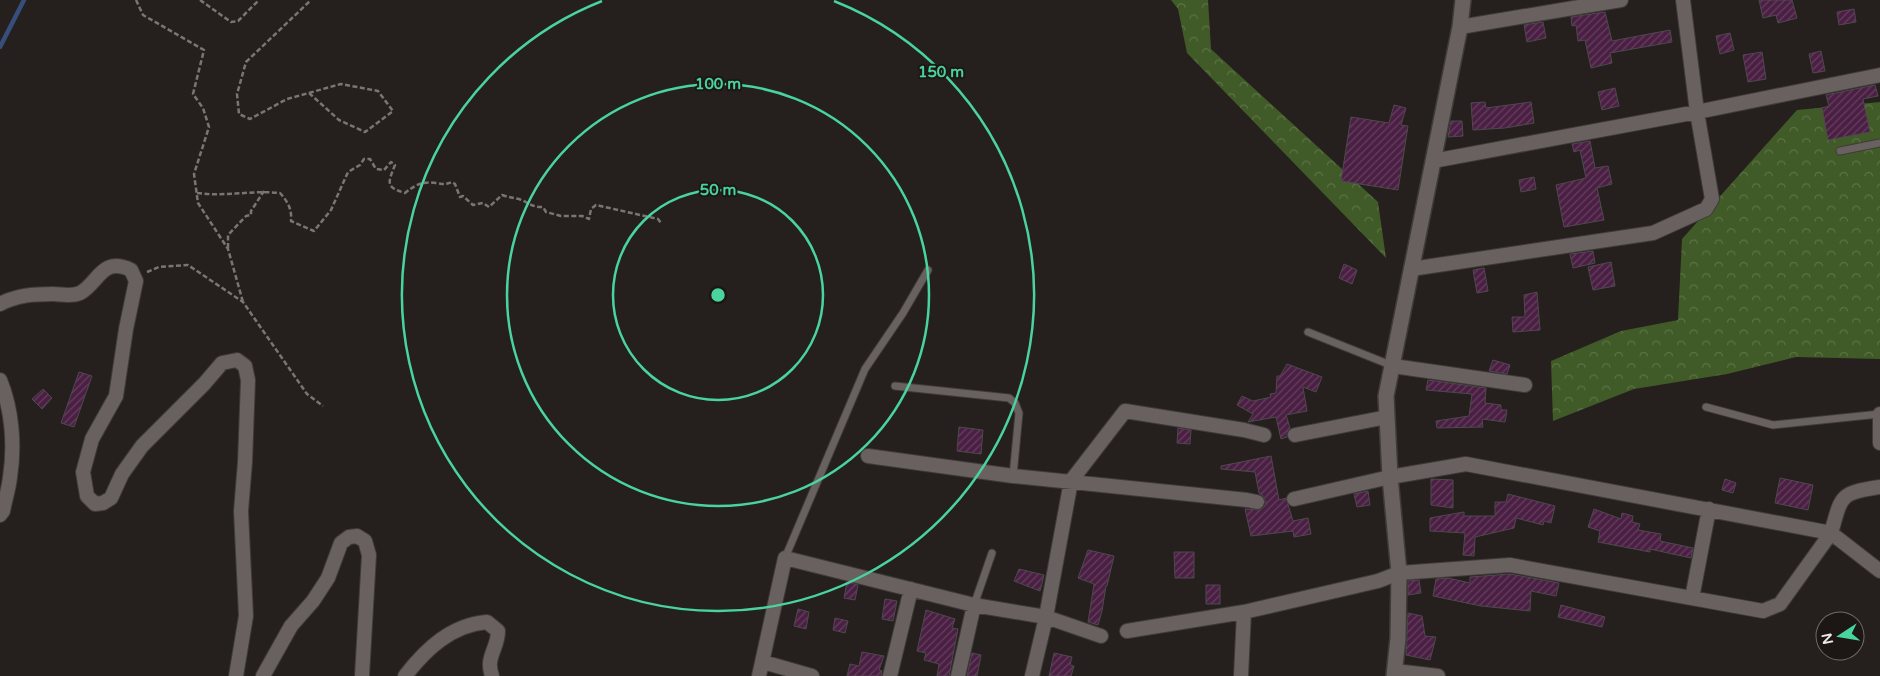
<svg xmlns="http://www.w3.org/2000/svg" width="1880" height="676" font-family="'Varela Round',sans-serif">
  <style>
    .forest { fill: url(#forest-crowns) }
    .lines { fill: none; stroke-linecap: round; stroke-linejoin: round }
    .stream { stroke: #374e7d; stroke-width: 4.5 }
    .building { fill: url(#building-hatch); stroke: #4e494d }
    .service-casing { stroke: #3f3b39; stroke-width: 9 }
    .minor-casing { stroke: #3f3b39; stroke-width: 16 }
    .tertiary-casing { stroke: #3f3b39; stroke-width: 18 }
    .path { stroke: #7a7573; stroke-width: 2.5; stroke-dasharray: 5 2.5; stroke-linecap: butt }
    .service { stroke: #68615f; stroke-width: 7 }
    .minor { stroke: #68615f; stroke-width: 14 }
    .tertiary { stroke: #68615f; stroke-width: 15 }
    .ring { fill: none; stroke: #49d49d; stroke-width: 2.5 }
    .centre { fill: #49d49d; stroke: #1c1715; stroke-width: 2.5 }
    .ring-label { font-size: 15px; text-anchor: middle; font-weight: bold; fill: #49d49d; stroke: #1c1715; stroke-width: 4; stroke-linejoin: round; paint-order: stroke }
  </style>
  <defs>
    <pattern id="forest-crowns" width="20" height="18" patternUnits="userSpaceOnUse" patternTransform="scale(1.25)"><rect width="20" height="18" fill="#405b27"/><path d="M2 6a3 3 0 1 1 6 0M12 15a3 3 0 1 1 6 0" fill="none" stroke="#5c7346"/></pattern>
    <pattern id="building-hatch" width="6" height="6" patternUnits="userSpaceOnUse" patternTransform="scale(1.25)"><rect width="6" height="6" fill="#4a1f43"/><path d="M-1 1l2-2M0 6l6-6M5 7l2-2" fill="none" stroke="#64405e"/></pattern>
  </defs>
  <rect width="100%" height="100%" fill="#25201e"/>
  <path class="forest" d="M1171,0H1208L1211,49L1378,202L1386,258L1187,53L1178,9Z
    M1880,102V359L1796,357L1727,374L1634,389L1553,421L1551,361L1621,331L1678,320L1682,239L1797,110Z"/>
  <g class="lines">
    <path class="stream" d="M0,47L24,0"/>
  </g>
  <path class="building" d="M1759,0H1792L1797,18L1778,23L1776,15L1763,18Z
    M1854,9L1856,22L1839,25L1837,12Z
    M1605,12L1612,41L1670,30L1672,42L1610,53L1612,63L1591,68L1585,40L1578,41L1576,25L1572,26L1571,17Z
    M1543,22L1546,38L1527,42L1524,25Z
    M1730,33L1734,50L1720,54L1716,36Z
    M1821,51L1825,71L1813,73L1809,54Z
    M1762,52L1766,79L1748,82L1743,55Z
    M1875,85L1878,96L1863,99L1870,132L1828,140L1822,108L1829,106L1826,95Z
    M1615,88L1619,106L1602,110L1598,92Z
    M1485,102L1486,108L1531,102L1534,123L1505,128L1473,130L1471,103Z
    M1394,105L1406,108L1401,125L1408,126L1398,190L1341,181L1351,117L1389,123Z
    M1451,121H1462L1463,136L1448,137Z
    M1590,141L1595,168L1608,166L1612,184L1597,188L1604,220L1564,227L1556,185L1586,178L1580,150L1574,152L1572,144Z
    M1534,177L1536,189L1521,192L1519,180Z
    M1593,251L1595,263L1573,268L1570,254Z
    M1611,262L1615,286L1593,290L1588,267Z
    M1344,264L1357,270L1352,284L1339,278Z
    M1484,268L1488,291L1477,293L1473,270Z
    M1537,292L1540,330L1513,332L1512,317H1525L1524,295Z
    M1493,360L1510,365L1507,374L1489,371Z
    M1287,364L1322,377L1316,392L1303,387L1307,411L1286,415L1290,428L1287,432V437L1281,439L1276,417L1248,422L1253,414L1237,405L1242,396L1253,401L1271,397L1270,394L1276,393L1277,376H1280Z
    M79,372L92,376L74,427L61,423Z
    M1428,380L1486,388L1485,403L1501,405V410H1507L1505,422L1482,419L1483,427L1437,428L1436,421L1469,416L1472,394L1426,390Z
    M43,389L52,398L42,409L32,399Z
    M959,427L983,430L981,454L957,451Z
    M1178,428L1191,430L1190,444L1177,443Z
    M1271,456L1279,500L1286,498L1293,521L1308,518L1311,534L1294,537L1293,531L1251,536L1245,509L1259,510L1264,507L1266,503L1263,496L1259,493L1255,472L1221,469V466Z
    M1780,478L1813,485L1808,510L1775,503Z
    M1431,479L1453,480V508L1431,505Z
    M1725,479L1736,483L1733,493L1722,490Z
    M1368,491L1370,505L1357,507L1354,494Z
    M1508,494L1555,506L1551,523L1544,521L1543,525L1516,518L1514,528L1475,537L1474,556L1463,555L1465,533L1430,531V518L1464,512V516H1495V502H1506Z
    M1594,509L1621,519L1622,513L1633,516L1632,522L1640,524L1638,530L1661,534L1660,541L1693,548L1691,558L1650,549V552L1598,542L1600,531L1588,527Z
    M1088,550L1114,556L1107,586H1106L1102,611L1098,625L1088,622L1094,584L1078,578Z
    M1174,552H1194V578H1175Z
    M1019,569L1044,575L1040,591L1014,581Z
    M1510,574L1559,583L1556,596L1531,591L1530,611L1481,606L1433,596L1436,579L1448,578L1470,583V577Z
    M1419,580L1421,593L1408,595V581Z
    M847,582L858,585L855,600L844,598Z
    M1206,585H1220V604H1206Z
    M885,599L897,601L893,621L882,619Z
    M1561,605L1605,617L1602,627L1558,617Z
    M798,609L809,612L806,629L794,626Z
    M926,610L955,619L952,628L958,629L949,676H937L939,664L924,660L926,653L917,651Z
    M1408,613L1422,616L1425,636L1436,637L1430,660L1406,655Z
    M835,618L848,621L845,633L833,630Z
    M862,652L884,656L879,670L882,671L881,676H847L850,664L859,666Z
    M972,653L981,655L977,676H967Z
    M1054,653L1072,657L1070,665L1074,666L1071,676H1049Z"/>
  <g class="lines">
    <g class="service-casing">
      <path id="service" d="M1840,151L1880,143
        M1308,332L1393,366
        M895,386L1009,398L1015,403L1019,413L1013,476
        M1706,407L1773,425L1880,414
        M785,558L865,369L903,313L928,270
        M974,605L992,553"/>
    </g>
    <g class="minor-casing">
      <path id="minor" d="M1460,27L1621,0
        M1433,161L1697,112L1880,75
        M1411,269L1653,233L1706,209L1712,199L1697,112L1683,0
        M0,304C17,295 34,294 53,294C61,294 71,297 80,293C99,283 101,256 131,270L136,281L126,329L116,396L92,439L83,472L87,496L95,504L103,503L111,498L122,474L142,446L204,384L222,363L237,360L245,366L248,380L245,462L241,511L246,616L236,676
        M1393,366L1525,385
        M0,380C12,409 15,445 10,477C9,488 5,500 3,511L0,515
        M1880,414V443
        M1295,435L1387,417
        M868,456L1013,476L1247,500L1257,502
        M1294,499L1390,477L1466,464L1831,533C1842,495 1839,493 1880,487
        M1692,598L1709,509
        M1127,631L1244,612L1378,581L1399,573L1510,565L1763,611L1780,604L1831,533L1880,571
        M763,662L812,676
        M1395,671L1438,676
        M263,676L291,626L313,601L328,578L341,543L349,537L357,536L365,541L369,555L362,676
        M405,676C426,649 451,625 487,622L498,631C498,649 485,657 492,676
        M759,676L785,558L974,605L1046,617L1101,636
        M890,676L911,589
        M958,676L974,605
        M1032,676L1046,617L1071,481L1125,411L1244,430L1264,435
        M1241,676L1244,612"/>
    </g>
    <g class="tertiary-casing">
      <path id="tertiary" d="M1394,676L1398,638L1399,573L1390,477L1386,396L1460,27L1463,0"/>
    </g>
    <path class="path" d="M136,0L143,15L204,50L193,94L203,108L209,127L194,174L198,203L228,249L243,302
      M200,0L231,22L238,21L259,0
      M309,93L339,120L365,132L393,111L378,91L341,84L287,99L250,119L239,114L237,94L246,62L311,0
      M197,193C225,197 252,190 280,193C288,202 292,209 291,221L314,231L331,210L348,172L360,165L364,159H370L376,169L384,170L391,162L395,165C388,183 385,187 405,193C415,185 422,181 436,183C443,184 445,185 452,182L455,184L460,197L463,196L473,205L483,203L489,207L502,195C508,197 513,198 519,199C528,202 533,208 543,207L546,212L561,216H582L589,219L591,209L596,205L658,219L661,223
      M228,248V235L246,216L251,215V211L264,191
      M147,272L159,267L188,265L243,302L307,394L323,406"/>
    <use href="#service" class="service"/>
    <use href="#minor" class="minor"/>
    <use href="#tertiary" class="tertiary"/>
  </g>
  <g class="ring">
    <circle cx="718" cy="295" r="105"/>
    <circle cx="718" cy="295" r="211"/>
    <path d="M834 1A316 316 0 1 1 602 1"/>
  </g>
  <circle cx="718" cy="295" r="8" class="centre"/>
  <g class="ring-label">
    <text x="941" y="77">150 m</text>
    <text x="718" y="89">100 m</text>
    <text x="718" y="195">50 m</text>
  </g>
  <g transform="translate(1840 636) rotate(258)"><circle r="24" fill="#1c1715" stroke="#706b69"/>
  <path d="M0-4L9 19L0 12L-9 19Z" fill="#49d49d"/>
  <text y="-8" font-size="14" font-weight="bold" text-anchor="middle" fill="#ede9e7">N</text>
  </g>
</svg>
